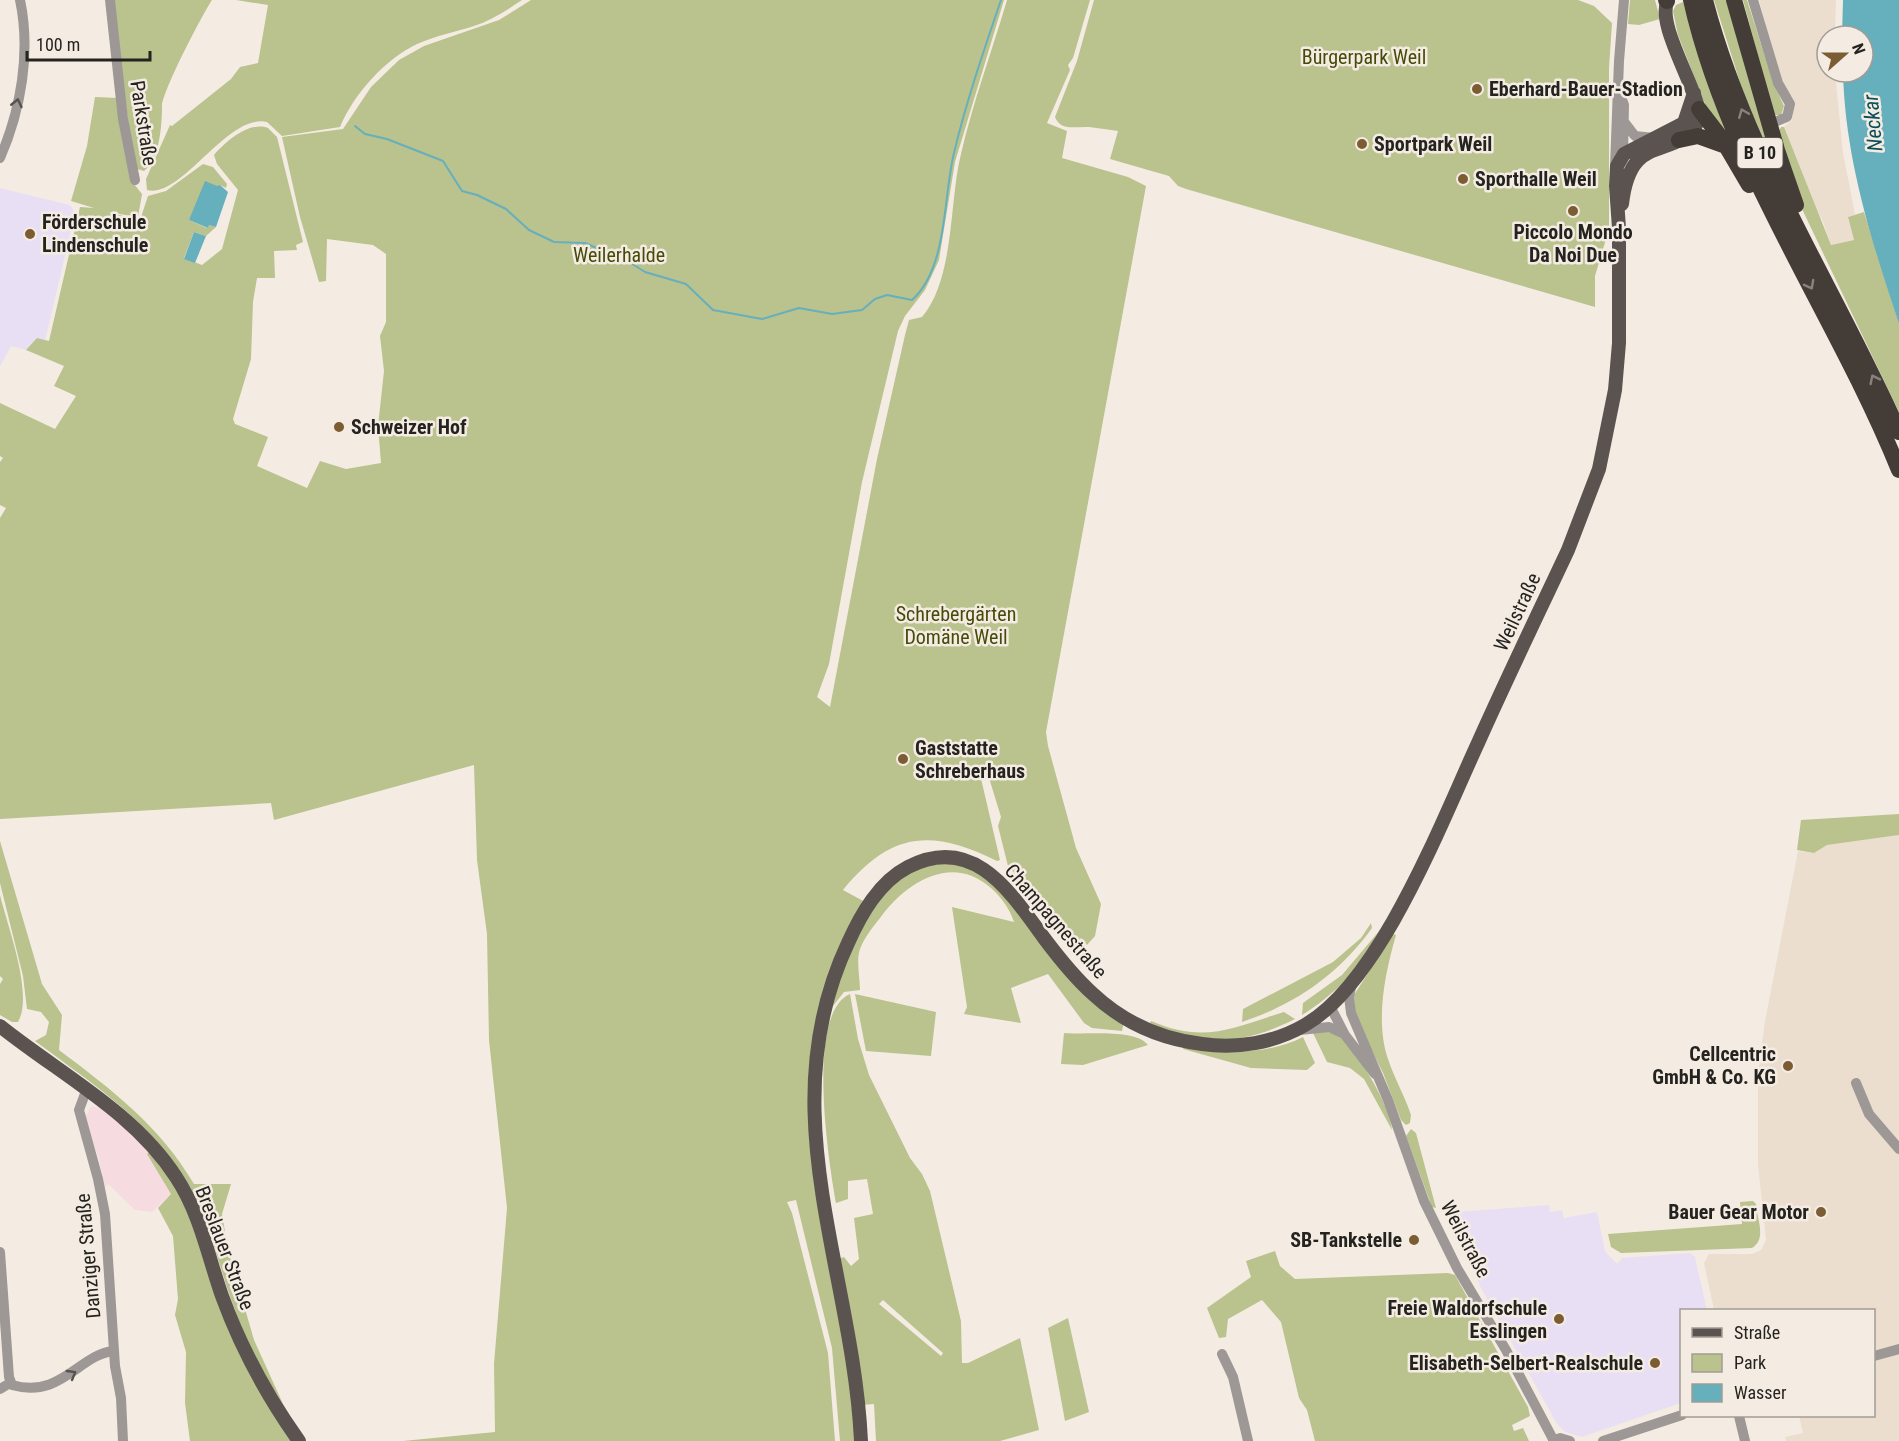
<svg xmlns="http://www.w3.org/2000/svg" width="1899" height="1441" font-family="'Roboto Condensed',sans-serif">
  <style>
    .commercial { fill: #f6dce0 }
    .built { fill: #ebdecf }
    .education { fill: #e9dff4 }
    .green { fill: #bac28e; fill-rule: evenodd }
    .water { fill: #66afbc }
    .lines { fill: none; stroke-linecap: round; stroke-linejoin: round }
    .stream { stroke: #66afbc; stroke-width: 2 }
    .minor { stroke: #9d9896; stroke-width: 10 }
    .major { stroke: #5b534f; stroke-width: 14 }
    .highway { stroke: #443c37; stroke-width: 16 }
    .oneway { stroke: #55524f }
    .oneway2 { stroke: #8a827c }
    .poi-dot { fill: #7c5c32; stroke: #f4ece3; stroke-width: 2 }
    .labels { text-anchor: middle; stroke-width: 5; stroke-linejoin: round; paint-order: stroke }
    .shield { fill: #f4ece3; stroke: #635f5a; stroke-width: 1.5 }
    .shield-label { font-size: 18px; font-weight: bold; fill: #25231f }
    .park-label { font-size: 20px; fill: #454b08; stroke: #f4ece3 }
    .poi-label { font-size: 20px; font-weight: bold; fill: #25231f; stroke: #f4ece3; text-anchor: start }
    .street-label { font-size: 20px; fill: #25231f; stroke: #f4ece3 }
    .water-label { font-size: 21px; font-style: italic; fill: #0a4e57; stroke: #f4ece3 }
  </style>
  <rect width="100%" height="100%" fill="#f4ece3"/>
  <path class="commercial" d="M91,1106L100,1108L126,1128L150,1151L171,1194L152,1212L135,1210L108,1184L105,1187L100,1163L85,1118Z"/>
  <path class="built" d="M1759,0H1836L1835,36H1827V72H1835L1843,153L1855,214L1848,217L1854,240L1831,245L1822,219L1815,209L1784,127L1792,120L1794,100L1781,81Z
    M1899,835V1441H1786L1785,1437L1803,1433L1799,1416H1874V1310H1714L1704,1263L1709,1254H1752L1761,1250L1766,1240L1758,1165V1073L1765,1021L1798,851L1814,853L1827,845Z"/>
  <path class="education" d="M0,188L70,205L75,213L45,341L37,338L26,350L11,346L0,367Z
    M1549,1205L1550,1212L1562,1210L1564,1218L1597,1212L1605,1251L1617,1264L1622,1258L1634,1257L1690,1253L1695,1257L1707,1310H1682L1681,1403L1582,1437L1565,1432L1557,1424L1481,1288L1449,1218L1455,1212Z"/>
  <path class="green" d="M113,0H212C202,15 163,90 162,106C162,124 160,159 144,171L134,168Z
    M236,0H522C507,10 492,20 474,26C455,32 435,36 417,44C384,60 354,94 340,127L282,136L267,122C227,113 182,199 147,190L146,179L170,125L172,126L231,79L240,67L258,63L268,5Z
    M531,0H1004L955,162L939,260L925,290L905,316L898,331L862,482L829,664L817,697L830,707L877,459L905,335L909,320L922,317C955,278 949,201 961,154C973,102 992,51 1007,0H1090L1073,58L1068,65L1070,70L1047,123L1067,131L1062,158L1128,177L1146,186L1046,732L1048,746L1076,848L1101,904L1095,936L1087,945L1081,938L1070,949L1036,898L1008,866L998,826L1001,817L986,768L979,770L1000,860L997,861C931,829 892,831 843,890L865,902L816,1024L808,1087L810,1134L850,1384L856,1441H840L832,1348L796,1200L787,1202L792,1213L828,1353L835,1441H403L495,1432L494,1364L507,1208L489,1040L487,934L477,860L474,765L274,820L271,803L0,819V518L6,508L0,505V462L3,458L0,456V403L55,429L76,396L54,386L64,366L26,350L37,338L49,341L80,207L94,208L71,201L87,146L95,97L118,98L134,184L142,194L138,217L107,212L140,220L148,196L166,191L203,164L213,167L227,184L226,188L220,185L189,220L207,228L209,225L216,227L206,236L194,232L184,258L202,265L222,249L238,190L217,164L214,155C226,141 249,121 268,128L277,137L303,242L296,245L297,250L274,251L275,278H257L253,302L251,359L233,419L235,424L268,437L257,466L307,488L320,461L346,469L381,463L378,426L384,371L380,336L386,322V254L373,245L327,239L326,281L319,282L300,217L282,137L343,129L371,87L399,60L424,46L499,20Z
    M1094,0H1578L1594,6L1612,23L1609,68V229L1595,276V307L1186,189L1178,186L1169,176L1110,159L1118,131C1109,130 1099,128 1089,127C1077,126 1061,132 1055,117L1077,61Z
    M1630,0H1655L1660,19L1639,25L1628,24Z
    M1714,0H1727L1784,183L1745,98Z
    M1743,0H1747L1773,82L1784,106L1781,115H1774Z
    M1683,2L1701,63L1728,135L1705,104L1678,35L1673,11L1676,5Z
    M1781,127H1784L1831,245L1854,240L1848,217L1864,212L1899,324V412L1802,209L1779,131Z
    M1899,814V835L1827,845L1814,853L1797,850L1801,820Z
    M0,841L42,984L62,1015L59,1050C112,1090 160,1126 194,1184H231L222,1214L228,1250L254,1340L283,1404C262,1372 245,1338 232,1302C218,1263 209,1219 188,1183C151,1121 91,1083 35,1041L46,1035L49,1022L41,1012L27,1009L23,976L0,883Z
    M950,864L967,867L992,881L1124,1022L1122,1031L1092,1028L1084,1023L1048,974L1011,988L1021,1023L964,1014L967,1007L952,907L1014,922C1010,909 1001,897 991,888C952,853 906,882 880,918C873,927 864,938 860,949C856,960 860,978 860,990L844,992L833,1006L829,1005C846,958 871,879 927,865C934,864 942,864 950,864Z
    M0,895C7,925 34,994 18,1022H12L0,1015V984L3,979L0,976Z
    M1371,923L1372,928C1339,974 1296,1004 1242,1022L1243,1009L1333,962L1361,938Z
    M1380,930C1365,965 1332,997 1302,1015L1303,1003L1342,975Z
    M1393,934L1396,935C1385,973 1375,1021 1388,1059C1394,1078 1405,1096 1411,1115L1410,1123L1406,1125L1401,1120L1383,1073L1355,1016L1354,995Z
    M850,994L858,1039L869,1075L910,1158L922,1174L930,1191L961,1321L962,1363H968L1020,1338L1039,1430L1000,1441H876L874,1404L862,1405L838,1259L844,1257L851,1266L859,1259L854,1218L873,1214L867,1179L848,1181V1199L836,1203C829,1164 805,1013 850,994ZM883,1300L943,1353L941,1356L879,1304Z
    M855,994L936,1012L931,1056L866,1051Z
    M1284,1012L1295,1019C1239,1047 1210,1043 1149,1025L1151,1021C1204,1044 1233,1028 1284,1012Z
    M1323,1030C1330,1033 1339,1035 1344,1040C1361,1058 1390,1106 1392,1130L1364,1079L1350,1068L1327,1062L1313,1033Z
    M1064,1033C1085,1035 1135,1028 1148,1045L1083,1065L1061,1064Z
    M1303,1037L1315,1063L1307,1070L1251,1068L1183,1049L1184,1046C1224,1054 1267,1055 1303,1037Z
    M1411,1129L1416,1133L1436,1208L1432,1207L1406,1136Z
    M150,1151L181,1193L221,1304L294,1441H190L185,1403L186,1352L175,1315L178,1299L173,1236L158,1208L171,1194L147,1154Z
    M1753,1201L1756,1204C1757,1219 1767,1239 1752,1248L1621,1253L1611,1247L1608,1234L1742,1224L1740,1202Z
    M1275,1251L1280,1266L1295,1279L1448,1273L1455,1275L1528,1407L1530,1416L1512,1425L1514,1431L1523,1428L1529,1441H1315L1307,1410L1299,1398L1281,1322L1262,1300L1228,1319L1226,1337L1219,1338L1207,1308L1251,1277L1246,1261Z
    M1068,1318L1089,1412L1065,1421L1048,1328Z"/>
  <path class="water" d="M1843,0H1899V324C1872,242 1845,159 1843,72H1863V36H1842Z
    M205,181L217,186L220,185L228,192L216,227L209,225L208,228L189,220Z
    M194,232L206,236L195,263L184,259Z"/>
  <g class="lines">
    <path class="stream" d="M355,126L365,134L387,139L443,161L462,191L477,195L506,209L529,230L554,242L585,243L631,263L645,272L686,284L713,310L762,319L799,308L832,314L862,310L875,299L887,295L912,300C948,268 943,197 954,153C966,102 984,50 1001,0"/>
    <path class="minor" d="M110,0L123,119L135,180
      M1753,0L1778,83L1790,104L1787,117L1770,124
      M1619,91L1624,105L1623,158
      M1625,123L1635,136L1654,138
      M0,158C21,110 31,52 20,0
      M1615,167L1619,61L1624,0
      M1352,983L1349,997L1351,1013L1388,1100L1424,1201L1457,1268L1506,1350L1554,1441
      M1330,1006L1345,1035L1375,1074
      M1300,1030L1329,1027L1342,1033
      M1856,1083L1869,1114L1899,1149
      M86,1091L79,1110L98,1179L105,1214L115,1366L121,1398L123,1441
      M0,1252L9,1377L12,1385C61,1399 79,1355 113,1351
      M1222,1354L1233,1377L1248,1441
      M1874,1356L1899,1349
      M0,1389L10,1383
      M1739,1416L1745,1441
      M1553,1441L1560,1438L1570,1441
      M1603,1441L1682,1415"/>
    <path class="major" d="M1622,204C1631,126 1677,165 1700,118C1698,88 1655,24 1668,0
      M0,1026C60,1074 134,1112 176,1177C200,1213 208,1256 222,1296C241,1348 267,1396 299,1441
      M861,1441C853,1270 769,1111 848,943C861,914 879,882 908,867C974,833 1011,893 1044,938C1059,958 1074,977 1093,994C1123,1022 1161,1039 1202,1044C1237,1049 1274,1043 1305,1025C1381,981 1441,823 1478,743C1507,678 1538,614 1568,550L1599,469L1615,390L1619,343V228L1616,186L1617,166L1624,154L1684,123L1694,93"/>
    <path class="highway" d="M1666,0L1667,1
      M1691,0C1729,168 1835,312 1899,470
      M1705,0C1745,154 1835,288 1899,432
      M1734,0L1777,150L1796,205
      M1699,109L1722,139L1749,185
      M1679,140L1698,136L1723,145"/>
  </g>
  <defs><path id="oneway-chevron" d="M-2-3.5L2.5 0L-2 3.5" fill="none" stroke-width="1.6" stroke-linecap="round" stroke-linejoin="round" transform="scale(1.5)"/></defs>
  <g class="oneway">
    <use href="#oneway-chevron" transform="translate(17 103) rotate(-77)"/>
    <use href="#oneway-chevron" transform="translate(72 1374) rotate(-30)"/>
  </g>
  <g class="oneway2">
    <use href="#oneway-chevron" transform="translate(1743 113) rotate(-112)"/>
    <use href="#oneway-chevron" transform="translate(1810 285) rotate(62)"/>
    <use href="#oneway-chevron" transform="translate(1874 379) rotate(-116)"/>
  </g>
  <g class="poi-dot">
    <circle cx="1477" cy="89" r="6"/>
    <circle cx="1362" cy="144" r="6"/>
    <circle cx="1463" cy="179" r="6"/>
    <circle cx="1573" cy="211" r="6"/>
    <circle cx="30" cy="234" r="6"/>
    <circle cx="339" cy="427" r="6"/>
    <circle cx="903" cy="759" r="6"/>
    <circle cx="1788" cy="1066" r="6"/>
    <circle cx="1821" cy="1212" r="6"/>
    <circle cx="1414" cy="1240" r="6"/>
    <circle cx="1559" cy="1319" r="6"/>
    <circle cx="1655" cy="1363" r="6"/>
  </g>
  <g class="labels">
    <rect class="shield" x="1737.5" y="138" width="45" height="30" rx="4.5"/>
    <g class="shield-label">
      <text x="1760" y="159">B 10</text>
    </g>
    <g class="park-label">
      <text x="1364" y="64">Bürgerpark Weil</text>
      <text x="619" y="262">Weilerhalde</text>
      <text x="956" y="621">Schrebergärten<tspan x="956" dy="23">Domäne Weil</tspan></text>
    </g>
    <g class="poi-label">
      <text x="1489" y="96">Eberhard-Bauer-Stadion</text>
      <text x="1374" y="151">Sportpark Weil</text>
      <text x="1475" y="186">Sporthalle Weil</text>
      <text x="42" y="229">Förderschule<tspan x="42" dy="23">Lindenschule</tspan></text>
      <text x="1573" y="239" text-anchor="middle">Piccolo Mondo<tspan x="1573" dy="23">Da Noi Due</tspan></text>
      <text x="351" y="434">Schweizer Hof</text>
      <text x="915" y="755">Gaststatte<tspan x="915" dy="23">Schreberhaus</tspan></text>
      <text x="1776" y="1061" text-anchor="end">Cellcentric<tspan x="1776" dy="23">GmbH &amp; Co. KG</tspan></text>
      <text x="1809" y="1219" text-anchor="end">Bauer Gear Motor</text>
      <text x="1402" y="1247" text-anchor="end">SB-Tankstelle</text>
      <text x="1547" y="1315" text-anchor="end">Freie Waldorfschule<tspan x="1547" dy="23">Esslingen</tspan></text>
      <text x="1643" y="1370" text-anchor="end">Elisabeth-Selbert-Realschule</text>
    </g>
    <g class="street-label">
      <text transform="translate(144 123) rotate(81)" y="7">Parkstraße</text>
      <text transform="translate(1517 612) rotate(-65)" y="7">Weilstraße</text>
      <text transform="translate(1056 921) rotate(49)" y="7">Champagnestraße</text>
      <text transform="translate(1466 1239) rotate(62)" y="7">Weilstraße</text>
      <text transform="translate(225 1248) rotate(69)" y="7">Breslauer Straße</text>
      <text transform="translate(88 1256) rotate(-95)" y="7">Danziger Straße</text>
    </g>
    <g class="water-label">
      <text transform="translate(1873 123) rotate(-95)" y="7">Neckar</text>
    </g>
  </g>
  <rect x="1680" y="1309" width="195" height="108" fill="#f4ece3" stroke="#a19c95" stroke-width="1.5"/>
  <rect x="1692" y="1328" width="30" height="9" fill="#5b534f" stroke="#a19c95" stroke-width="1.5"/>
  <text x="1734" y="1339" font-size="18" fill="#25231f">Straße</text>
  <rect x="1692" y="1354" width="30" height="18" fill="#bac28e" stroke="#a19c95" stroke-width="1.5"/>
  <text x="1734" y="1369" font-size="18" fill="#25231f">Park</text>
  <rect x="1692" y="1384" width="30" height="18" fill="#66afbc" stroke="#a19c95" stroke-width="1.5"/>
  <text x="1734" y="1399" font-size="18" fill="#25231f">Wasser</text>
  <g transform="translate(1845 54) rotate(69)"><circle r="28" fill="#f4ece3" stroke="#a19c95" stroke-width="1.5"/>
  <path d="M0-4.5L10 22L0 15L-10 22Z" fill="#7c5c32"/>
  <text y="-9" font-size="16" font-weight="bold" text-anchor="middle" fill="#25231f">N</text>
  </g>
  <path d="M27 51v9h123v-9" fill="none" stroke="#25231f" stroke-width="3"/>
  <text x="36" y="51" font-size="18" fill="#25231f" stroke="#f4ece3" stroke-width="4.5" paint-order="stroke">100 m</text>
</svg>
